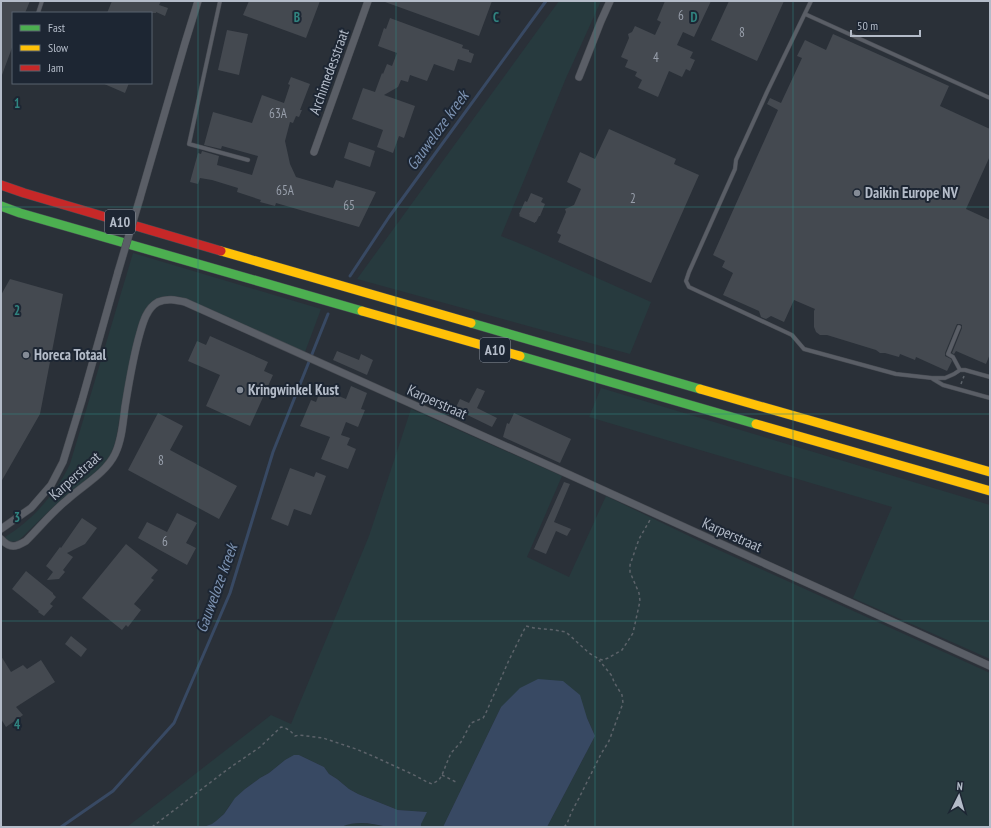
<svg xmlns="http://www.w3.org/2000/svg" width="991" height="828" font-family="'PT Sans Narrow',sans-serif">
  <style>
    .green { fill: #273a3e }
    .water { fill: #384963 }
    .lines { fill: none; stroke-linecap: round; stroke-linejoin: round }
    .stream { stroke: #384963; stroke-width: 3 }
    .building { fill: #444950 }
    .lane-casing { stroke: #484c53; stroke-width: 4.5 }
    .street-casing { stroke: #484c53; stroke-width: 8 }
    .fast-casing { stroke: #474c53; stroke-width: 10 }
    .slow-casing { stroke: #474c53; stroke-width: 10 }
    .jam-casing { stroke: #474c53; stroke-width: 10 }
    .path { stroke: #5d636a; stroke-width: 1.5; stroke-dasharray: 3 3; stroke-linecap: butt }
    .lane { stroke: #5a5e66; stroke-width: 3.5 }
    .street { stroke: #5a5e66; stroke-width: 7 }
    .fast { stroke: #4caf50; stroke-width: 9 }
    .slow { stroke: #ffc107; stroke-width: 9 }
    .jam { stroke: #c62828; stroke-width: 9 }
    .street-bridge-casing { stroke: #484c53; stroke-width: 8; stroke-linecap: butt }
    .street-bridge { stroke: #5a5e66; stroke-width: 7 }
    .grid { fill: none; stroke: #308480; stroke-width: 1; stroke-opacity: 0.55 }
    .poi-dot { fill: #848b96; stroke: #1d2633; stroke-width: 1.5 }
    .labels { text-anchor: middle; stroke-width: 4; stroke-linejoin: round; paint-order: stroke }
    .number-label { font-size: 13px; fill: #989fab }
    .shield { fill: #1d2633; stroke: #878f9c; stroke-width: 1 }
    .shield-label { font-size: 14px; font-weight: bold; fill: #b4bcc9 }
    .street-label { font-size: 15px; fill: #b4bcc9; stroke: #1d2633 }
    .poi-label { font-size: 15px; font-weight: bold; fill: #b4bcc9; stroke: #1d2633; text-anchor: start }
    .water-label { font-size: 16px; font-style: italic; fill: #7c92b1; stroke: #1d2633 }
    .grid-label { font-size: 13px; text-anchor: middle; font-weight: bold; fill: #308480; stroke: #1d2633; stroke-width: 4; stroke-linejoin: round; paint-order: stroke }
  </style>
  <rect width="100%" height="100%" fill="#2a3038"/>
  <path class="green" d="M559,1H601L566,78L501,236L528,247L651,302L630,354L357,279Z
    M133,253L321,309L305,352L183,298C169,293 155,296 146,309C139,318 137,330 135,341C128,367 124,394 119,421C117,435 115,450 106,461C95,476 76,486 62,499C47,512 33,527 18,541L9,542L5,537C33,520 56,493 70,464Z
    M601,388L990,505V659L853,598L892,507L589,417Z
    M411,409L562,476L527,557L569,577L606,496L710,546L990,673V827H547L595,736L587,718L501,707L443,827H421V824L426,812L398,810L358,794L349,789L337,779L329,774L324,767L299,755L285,760L269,773L260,778L245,789L229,806L224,814L216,821L213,824L203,827H127L271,715L291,724L369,536Z
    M360,823L371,824L389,827H341L349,824Z"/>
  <path class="water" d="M538,679L563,681L580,695L587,718L595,736L547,827H443L501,707L520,688Z
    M294,755H299L324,767L329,774L337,779L349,789L358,794L398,810L427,812L421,824V827C410,827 399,828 388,827C371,824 359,820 341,827H203L212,824L216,821L224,814L235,798L245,789L260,778L269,773L285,760Z"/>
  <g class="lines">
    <path class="stream" d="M350,276L389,217L546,1
      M61,827L113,791L174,723L230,593L273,452L328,314"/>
  </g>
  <path class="building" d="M1,1H30L25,13H13V45L2,75Z
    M112,1H161L159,5L168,8L165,16L156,12V13H107Z
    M249,1H320L306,38L243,15Z
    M385,1H492L479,36L385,2Z
    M665,1H711L694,37L683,32L677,45L693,52L690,58L695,60L690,71L686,69L682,77L669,71L658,97L638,88L642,80L635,76L637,72L625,67L628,60L621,57L629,38L628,34L632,32L635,26L655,35L661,22L657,20Z
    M729,1H784L757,61L711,40Z
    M390,18L463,45L462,48L469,50V52L474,54L471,63L458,59L454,71L434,64L427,81L410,75L408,82L401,80L398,87L384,95L415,106L404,138L399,136L393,153L377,147L383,130L352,119L363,88L375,92L382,73L383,74L387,64L392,66L397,53L378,46L384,28L386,29Z
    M227,30L248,34L239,75L218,70Z
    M833,34L949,86L940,106L990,129V156L966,209L990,220V354L986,364L956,351L954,354L952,353L962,328V325L960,324H957L956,326L945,353V356L951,359L952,361L947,371L916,357L915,360L900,354L899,357L885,353H880L876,350L827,335H820L816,332L814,327V311L815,309L794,300L784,322L771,316L766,319L761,317L759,311L723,295L733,273L722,267L725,261L713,255L778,110L767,104L770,98L781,103L802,58L797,56L805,40L826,50Z
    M291,77L310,84L300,110H302L299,117L296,116L293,123L290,122L285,141L290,164L296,177L333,188L336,180L376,192L359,227L276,203L275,206L260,202L261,200L237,192L238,188L212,180L200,178L198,184L190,182L198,153L201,154L202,151L219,156L217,165L252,175L258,156L222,146L221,149L204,145L213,112L252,123L262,95L284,103L290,85L288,84Z
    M102,83H129L125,93Z
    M609,129L676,159L674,164L699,175L651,283L558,242L561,235L557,233L566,212L565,209L574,205L581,189L567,182L580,152L595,159Z
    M349,142L375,151L370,167L344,158Z
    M531,193L543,198L541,202L545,204L540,216H539L536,222H535V223L519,216L520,215L519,214L525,201L527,202Z
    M10,279L63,294L40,414L1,482V295Z
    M210,336L268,362L264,371L273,375L250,426L206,406L220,375L188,361L197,341L206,345Z
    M337,351L359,360L361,354L373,360L367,375L333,360Z
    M351,386L367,393L361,409L365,410L358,427L346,422L341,435L350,438L347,445L356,449L348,469L321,459L330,437L300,426L311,400L316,402L321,389L346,399Z
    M477,388L485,391L477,408L497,418L492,427L455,409L460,399L469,403Z
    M158,413L183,426L170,450L237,486L219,519L128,470Z
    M514,413L571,439L560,463L503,437L507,423L509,424Z
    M290,468L314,477L316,472L326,476L311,515L294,509L288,526L271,519Z
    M564,482L570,484L554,522L571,529L567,536L556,531L546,554L534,549Z
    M177,513L197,523L186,543L196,548L187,565L138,538L147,522L167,532Z
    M82,518L97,528L85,544L67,553L73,557L63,570L65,572L59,579L47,580L53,572L46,566L60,547L61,548Z
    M126,544L158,570L151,578L154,580L134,604L141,610L128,627L126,625L122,630L82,598Z
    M26,571L53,593V594L56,597L50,604L53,606L44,616L38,612L39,611L12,589Z
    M71,636L87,649L81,657L65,644Z
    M1,656L11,672L23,665L27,669L41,660L55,682L16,707L23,715L6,727L1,719Z"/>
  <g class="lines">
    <g class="lane-casing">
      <path id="lane" d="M220,1L189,144L248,160
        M811,1L767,92L736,160L735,169L689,272L686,281L689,287L792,335L804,349L896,374L932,378H945L954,374L960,370H965L990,377
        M38,13L42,1
        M805,14L990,98
        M959,327L948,354L953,357L960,370
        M933,379L943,385L990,398"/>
    </g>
    <g class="street-casing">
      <path id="street" d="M579,77L601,21L610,1
        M314,152L368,1
        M140,198L185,43L198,1
        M1,529L31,508L51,485L63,462L82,400L118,272
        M1,539C10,549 16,547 26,541C40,527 52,512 67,500C82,486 106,473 115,454C122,440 123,422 125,407C129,382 133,357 140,333C143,322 147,308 158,302C167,298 176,300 185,302L570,475L990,666"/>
    </g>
    <g class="fast-casing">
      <path id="fast" d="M1,206L20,213L362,311
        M471,323L700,389
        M520,356L756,424"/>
    </g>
    <g class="slow-casing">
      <path id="slow" d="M221,251L471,323
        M362,311L520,356
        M700,389L990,472
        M756,424L990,491"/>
    </g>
    <g class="jam-casing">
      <path id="jam" d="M1,185L24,193L221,251"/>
    </g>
    <path class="path" d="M961,384L964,376
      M442,775L456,782
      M152,827L228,769L260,747L281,727C287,728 291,731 295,736L299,735L323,738L356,749L375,757L412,774L427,782L432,784L439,780L442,775L448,760L451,753L461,742L471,723L483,718L485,715L509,660L526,626L534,628L555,630L566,632L589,653L599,659L603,660L608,658L622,650L628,641L633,633L640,601L639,593L630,572V565L639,539L650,520
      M564,827L567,824L571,813L579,798L601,754L609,741L623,703L622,695L614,682L612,676L599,660"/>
    <use href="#lane" class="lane"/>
    <use href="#street" class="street"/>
    <use href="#fast" class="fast"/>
    <use href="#slow" class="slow"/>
    <use href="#jam" class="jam"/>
    <g class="street-bridge-casing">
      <path id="street-bridge" d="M118,272L140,198"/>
    </g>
    <use href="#street-bridge" class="street-bridge"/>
  </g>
  <path class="grid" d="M198,1V827M396,1V827M595,1V827M793,1V827M1,207H990M1,414H990M1,621H990"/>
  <g class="poi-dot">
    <circle cx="857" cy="193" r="4"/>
    <circle cx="26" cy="355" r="4"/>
    <circle cx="240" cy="390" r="4"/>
  </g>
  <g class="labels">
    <g class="number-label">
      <text x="681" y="20">6</text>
      <text x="742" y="37">8</text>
      <text x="656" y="62">4</text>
      <text x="278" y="118">63A</text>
      <text x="285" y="195">65A</text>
      <text x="633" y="203">2</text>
      <text x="349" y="210">65</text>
      <text x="161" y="465">8</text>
      <text x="165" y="546">6</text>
    </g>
    <g class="shield">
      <rect x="105" y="210" width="30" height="24" rx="3"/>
      <rect x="480" y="338" width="30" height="24" rx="3"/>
    </g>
    <g class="shield-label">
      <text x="120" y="227">A10</text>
      <text x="495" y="355">A10</text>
    </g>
    <g class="street-label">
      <text transform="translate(329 72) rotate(-70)" y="5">Archimedesstraat</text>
      <text transform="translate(437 402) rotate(24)" y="5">Karperstraat</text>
      <text transform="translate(75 476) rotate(-42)" y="5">Karperstraat</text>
      <text transform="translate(732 535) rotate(24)" y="5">Karperstraat</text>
    </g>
    <g class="poi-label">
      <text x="865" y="198">Daikin Europe NV</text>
      <text x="34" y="360">Horeca Totaal</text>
      <text x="248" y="395">Kringwinkel Kust</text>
    </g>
    <g class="water-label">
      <text transform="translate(437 130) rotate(-54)" y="6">Gauweloze kreek</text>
      <text transform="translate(216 588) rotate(-70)" y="6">Gauweloze kreek</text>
    </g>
  </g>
  <g class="grid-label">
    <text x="297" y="22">B</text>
    <text x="496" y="22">C</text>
    <text x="694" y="22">D</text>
    <text x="17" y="108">1</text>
    <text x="17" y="315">2</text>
    <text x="17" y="522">3</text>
    <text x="17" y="729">4</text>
  </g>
  <rect width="991" height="828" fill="none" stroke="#b4bcc9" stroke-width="4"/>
  <rect x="12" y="12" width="140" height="72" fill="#1d2633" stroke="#59626f"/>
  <rect x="20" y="25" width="20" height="6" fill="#4caf50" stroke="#59626f"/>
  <text x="48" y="32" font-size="12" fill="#b4bcc9">Fast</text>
  <rect x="20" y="45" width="20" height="6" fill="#ffc107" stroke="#59626f"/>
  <text x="48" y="52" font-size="12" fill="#b4bcc9">Slow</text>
  <rect x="20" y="65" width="20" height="6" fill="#c62828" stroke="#59626f"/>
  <text x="48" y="72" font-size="12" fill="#b4bcc9">Jam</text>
  <g transform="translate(959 796) rotate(5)" stroke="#1d2633" stroke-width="3" paint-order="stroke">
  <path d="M0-3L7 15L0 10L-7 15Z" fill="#b4bcc9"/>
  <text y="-6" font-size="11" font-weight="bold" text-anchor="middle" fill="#b4bcc9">N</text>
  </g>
  <path d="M851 30v6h69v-6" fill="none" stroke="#b4bcc9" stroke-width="2"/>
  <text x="857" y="30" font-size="12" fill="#b4bcc9" stroke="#1d2633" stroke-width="3" paint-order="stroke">50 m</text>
</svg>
